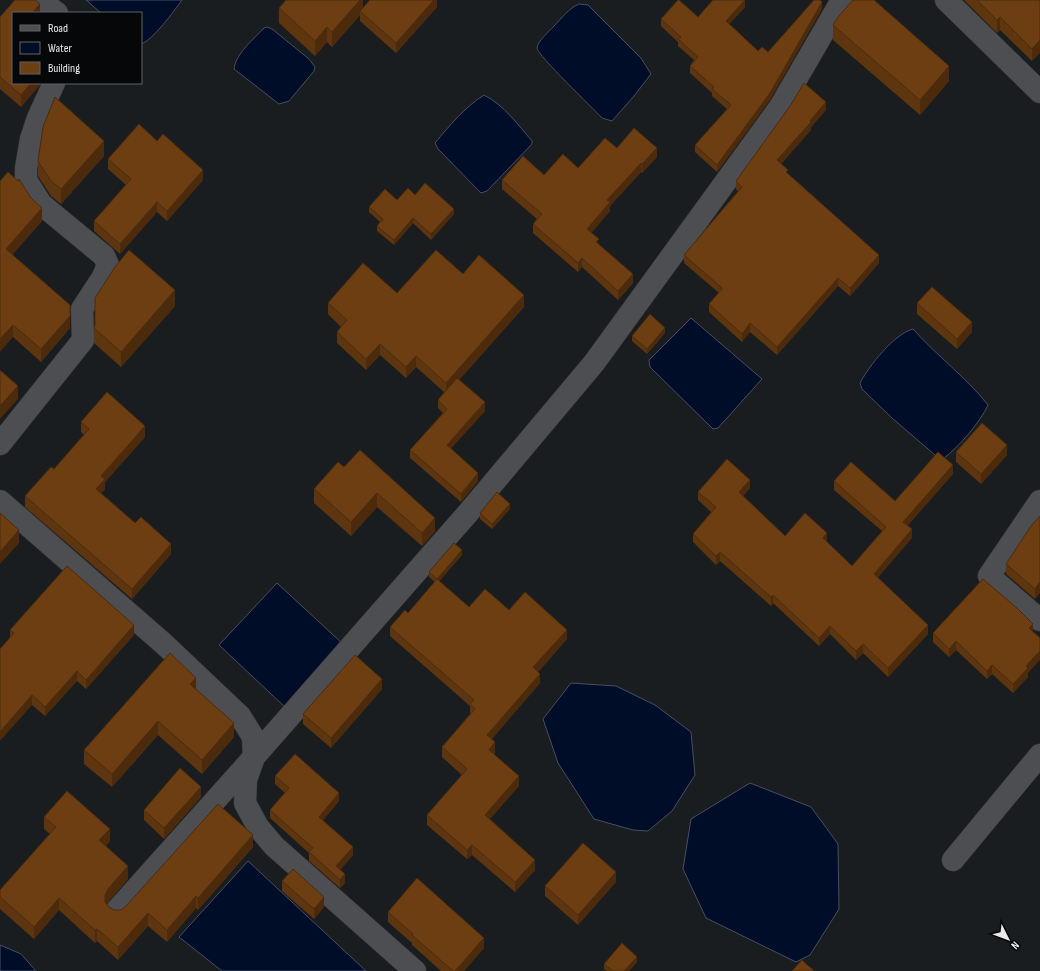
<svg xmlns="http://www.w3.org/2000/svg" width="1040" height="971" font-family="'Sofia Sans Condensed',sans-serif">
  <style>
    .water { fill: #000d29; stroke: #464f64 }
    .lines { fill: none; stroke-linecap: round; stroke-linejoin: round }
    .street-casing { stroke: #38393b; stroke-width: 23 }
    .street { stroke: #4c4e52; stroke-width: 22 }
    .wall { fill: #5d350f }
    .shaded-wall { fill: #4c2b0d }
    .building { fill: #6c3e12; stroke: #4c2b0d }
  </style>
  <rect width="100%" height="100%" fill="#1a1d1f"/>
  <path class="water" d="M86,0H182C174,11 153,40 141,44V13H101Z
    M579,4L588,5L641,58L651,74L634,96L612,121L602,118C594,109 537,55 537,48C538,40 549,32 554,26C562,18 569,8 579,4Z
    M267,27L272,29L309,59L315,67L314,71L289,101L279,104L234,69C236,53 254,39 264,28Z
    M484,95C504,105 518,125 532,141V144L487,191L481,193L438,149L435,143C449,126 465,107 484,95Z
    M691,318L762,379L718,428L713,429L650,367L649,360Z
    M913,329C937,356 966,377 988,405C981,421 958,448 944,458L935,455L892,418L862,389L860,383C869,366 894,334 913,329Z
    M277,583L344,645L286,708L219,645Z
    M571,683L616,686L655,705L691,732L695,775L672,811L648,831L633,830L594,819L558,763L543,719Z
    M750,783L811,807L838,844L839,909L810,955L796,962L706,918L683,869L691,819Z
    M248,861L366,971H222L179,937Z
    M0,945L21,954L36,971H0Z"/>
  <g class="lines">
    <g class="street-casing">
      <path id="street" d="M39,0L57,13
        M946,0L1040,92
        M0,444L83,340L82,309L103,277L108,265L104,256L41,204L26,180V168L31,139L38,118L54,83
        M0,501L164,644L240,716L253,737L254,757L246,780L245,803L258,827L274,846L415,971
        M1040,501L989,576L1040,620
        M953,860L1040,755
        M117,910L254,757L468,513L594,363L780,107L842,0"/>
    </g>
    <use href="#street" class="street"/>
  </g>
  <path class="wall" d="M15,0H35L40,4V13H13V83H41L39,86L21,107L0,89V16V17Z
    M363,0V7L437,0V7L396,53L360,21V15L332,47L327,42L315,56L279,23V8Z
    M964,0H1040L1032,61L1000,30L997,33Z
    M745,7L729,24L758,51L768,52L822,9L770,100L717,172L695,152V145L727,109L712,96V93L690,73V66L694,60L678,46V42L661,26V19L698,17Z
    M833,25L949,81L920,115L833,40Z
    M826,110L811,127V130L781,164L788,174L879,263L850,296L838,286L777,355L750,332L742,342L709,312V304L719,293L684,263V255L738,191L736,189V181Z
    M157,141L203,180L167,221L157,212L120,254L94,231V221L126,185L108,169V159Z
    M104,156L61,204L51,196L38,176V161Z
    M657,157L642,173L641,172L610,206V211L591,233L599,244L633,283L618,300L582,267L578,272L533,233V224L537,219L502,189V180L544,175L578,168Z
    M8,172L42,221L12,255L70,328L41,362L13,337Z
    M415,195L454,214L431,240L413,223L394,245L377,231V226L380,222L369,212V207Z
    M463,274L524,307L459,380L485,411L451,448L478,481L461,502L410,458V450L443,413L438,408V400L444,392L416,367L406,378L380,355L366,370L337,343V332L341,327L328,314V303L397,293Z
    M95,298L175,306L121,367L94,343V328L95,326Z
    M917,303L972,332L957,349L917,314Z
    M665,333L647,354L632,341V336Z
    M81,422L145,437L105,482V489L101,493L171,554L132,599L25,507V496L54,469L84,435L81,432Z
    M956,452L1007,455L981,484L956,462Z
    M344,467L435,531L422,546L377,507L351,536L314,503V489Z
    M953,474L908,525L912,538L878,577L928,634L888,677L863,653L856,660L830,634L819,646L773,603L771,606L720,561L716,565L693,542V534L711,512L698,500V492L750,488L743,496L785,536L827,541V542L852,566L882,531L834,490V481L895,501Z
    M510,509L492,529L480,519V513Z
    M1040,516L1035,599L1006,574V564Z
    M462,555L439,581L469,607L509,610L567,639L538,672L540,683L491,739L495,752L494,754L519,786L489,819L535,870L515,892L472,855L467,859L427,825V815L462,775L442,757V747L470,714V706L390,636V627L408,613L435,582L429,577V572Z
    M983,579L1028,673V677L1013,693L992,674L987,679L956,650L949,657L933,642V633Z
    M10,630L134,635L86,689L77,681L45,716L32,705L10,638Z
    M196,689L234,737L202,774L158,735L112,787L84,764V750Z
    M382,689L331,748L303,724V714Z
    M275,776L339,801L323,820L353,855L340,870L345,883L340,888L309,861V853L270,818V810L285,793L275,784Z
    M201,797L164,839L144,820V810Z
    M44,817L110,841L106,846L128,879L108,902L107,904L109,907L114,910H121L253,847L198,910L196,908L167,942L148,926L118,960L97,941L95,943L59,910L34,939L0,909V890L50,834L44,829Z
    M282,881L324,907L314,919L282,891Z
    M616,882L578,925L545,896V886Z
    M388,912L484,948L464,971H441L412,945V943L388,922Z
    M637,962L629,971H607L604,969V964Z"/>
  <path class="shaded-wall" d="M360,0H363V11H360V15L332,47V32Z
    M434,0H437V7L396,53V43Z
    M745,0V7L726,28V21Z
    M822,2V9L770,100L717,172V165Z
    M40,4V13H32Z
    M1000,17V30L997,33V20Z
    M327,27V42L315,56V41Z
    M1040,40V53L1032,61V49Z
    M949,66V81L920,115V100Z
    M31,83H41L39,86L21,107V95Z
    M826,102V110L811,127V130L777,168V160Z
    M104,141V156L61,204V189Z
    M657,148V157L642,173V164Z
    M641,163V172L610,206V211L587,238V229L607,200Z
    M203,170V180L167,221V211Z
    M157,202V212L120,254V244Z
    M42,208V221L6,262V249Z
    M454,209V214L431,240V234Z
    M413,218V223L394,245V240Z
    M879,255V263L850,296V288Z
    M582,258V267L578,272V263Z
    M633,274V283L618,300V291Z
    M838,278V286L777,355V347Z
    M175,290V306L121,367V352Z
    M524,295V307L446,394V383Z
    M70,316V328L41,362V349Z
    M972,322V332L957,349V339Z
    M750,323V332L742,342V334Z
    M13,325V337L0,352V339Z
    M665,328V333L647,354V349Z
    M380,344V355L366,370V359Z
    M416,356V367L406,378V367Z
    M18,386V399L0,419V406Z
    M485,402V411L447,453V445Z
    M145,426V437L105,482V489L96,499V489L101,476Z
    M1007,445V455L981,484V474Z
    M953,465V474L903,530V522Z
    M478,473V481L461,502V494Z
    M750,480V488L739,501V492Z
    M377,493V507L351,536V522Z
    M510,504V509L492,529V524Z
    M435,518V531L422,546V533Z
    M912,529V538L874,582V574Z
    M19,530V543L0,564V552Z
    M827,533V541L823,547V538Z
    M171,544V554L132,599V589Z
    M462,550V555L437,584V579Z
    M720,552V561L716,565V556Z
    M1040,582V593L1035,599V589Z
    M773,595V603L771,606V597Z
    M1033,624V633L1029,628Z
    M134,625V635L86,689V680Z
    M928,625V634L888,677V668Z
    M830,626V634L819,646V638Z
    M567,630V639L533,677V667Z
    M956,641V650L949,657V649Z
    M863,644V653L856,660V651Z
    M1040,651V660L1028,673V677L1013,693V684L1026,666Z
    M992,665V674L987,679V671Z
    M77,671V681L45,716V707Z
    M540,674V683L487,745V735Z
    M196,678V692L190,684Z
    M382,679V689L331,748V738Z
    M32,695V705L0,741V732Z
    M158,721V735L112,787V774Z
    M234,723V737L202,774V760Z
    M495,742V752L489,759V750Z
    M519,776V786L485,825V815Z
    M201,787V797L164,839V828Z
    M339,793V801L319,825V817Z
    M110,829V841L99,853V840Z
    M253,835V847L198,910V898Z
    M472,845V855L467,859V850Z
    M353,847V855L336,874V866Z
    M535,860V870L515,892V882Z
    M128,866V879L108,902L105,907V895L108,889Z
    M616,872V882L578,925V915Z
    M345,874V883L340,888V880Z
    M196,896V908L167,942V930Z
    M324,897V907L314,919V909Z
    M59,898V910L34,939V927Z
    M148,913V926L118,960V947Z
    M97,929V941L95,943V930Z
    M484,938V948L464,971H455Z
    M637,957V962L629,971H624Z"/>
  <path class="building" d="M15,0H35L40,4L32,13H13V83H31L21,95L0,77V16V17Z
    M286,0H360L332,32L327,27L315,41L279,8Z
    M370,0H434L396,43L360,11Z
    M678,0H679L698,17L713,0H745L726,21L758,51L762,47L768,52L814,0H820L822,2L770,93L717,165L695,145L731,105L712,89L714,87L690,66L698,57L678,39L681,37L661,19Z
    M853,0H874L949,66L920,100L833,25L838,17Z
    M977,0H1040V40L1032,49L1000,17L997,20Z
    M804,83L826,102L810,121L811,122L777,160L788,170L786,172L879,255L850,288L838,278L777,347L750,323L742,334L709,304L722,289V288L684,255L742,187L736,181L790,106Z
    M55,97L104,141L61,189L51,181L38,161L43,127Z
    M139,124L157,141L163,134L203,170L167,211L157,202L120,244L94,221L131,179L108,159Z
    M634,128L657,148L642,164L641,163L607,200L610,202L587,229L599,239L596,242L633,274L618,291L582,258L578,263L533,224L542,214L502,180L523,156L544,175L563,154L578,168L605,138L617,148Z
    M8,172L18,181L19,179L31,198L42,208L6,249L70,305V316L41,349L13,325L0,339V181Z
    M425,183L454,209L431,234L413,218L394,240L377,226L383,219L369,207L385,189L397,200L408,188L415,195Z
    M129,250L175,290L121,352L94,328L95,325V298L115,267Z
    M436,250L463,274L479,255L524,295L446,383L416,356L406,367L380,344L366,359L337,332L347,320L328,303L363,263L397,293Z
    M932,287L972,322L957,339L917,303Z
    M650,314L665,328L647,349L632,336Z
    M0,370L18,386L0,406Z
    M457,378L485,402L447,445L478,473L461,494L410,450L447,409L438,400Z
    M107,392L145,426L101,476L105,479L96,489L135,523L141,517L171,544L132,589L25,496L51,467L54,469L89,429L81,422Z
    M982,423L1007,445L981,474L956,452Z
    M360,450L435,518L422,533L377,493L351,522L314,489L338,462L344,467Z
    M938,452L953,465L903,522L912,529L874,574L928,625L888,668L863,644L856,651L830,626L819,638L773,595L771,597L720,552L716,556L693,534L716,507L698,492L727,459L750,480L739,492L785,536L805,513L827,533L823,538L852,566L886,527L834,481L851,462L895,501Z
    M497,492L510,504L492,524L480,513Z
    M0,513L19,530L0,552Z
    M1040,516V582L1035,589L1006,564L1031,526Z
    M454,543L462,550L437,579L429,572Z
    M67,566L134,625L86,680L77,671L45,707L32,695L0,732V649L14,633L10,630Z
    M437,579L469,607L485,589L509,610L525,592L567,630L533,667L540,674L487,735L495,742L489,750L519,776L485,815L535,860L515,882L472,845L467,850L427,815L467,769L442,747L475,709L470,704L474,700L390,627L405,610L408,613Z
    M983,579L1018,609L1033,624L1029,628L1040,638V651L1026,666L1028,668L1013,684L992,665L987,671L956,641L949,649L933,633Z
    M170,653L196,678L190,684L234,723L202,760L158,721L112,774L84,750Z
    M355,655L382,679L331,738L303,714Z
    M295,754L339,793L319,817L353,847L336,866L345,874L340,880L309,852L313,848L270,810L289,788L275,776Z
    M180,768L201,787L164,828L144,810Z
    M67,791L110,829L99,840L128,866L108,889L105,895V902L109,907L114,910H121L126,906L218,804L253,835L198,898L196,896L167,930L148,913L118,947L97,929L95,930L59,898L34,927L0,897V890L56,827L44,817Z
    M583,843L616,872L578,915L545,886Z
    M293,869L324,897L314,909L282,881Z
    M417,878L484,938L455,971H453L412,935L413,934L388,912Z
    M622,943L637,957L624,971H613L604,964Z
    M802,960L814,971H792Z"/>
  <rect x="12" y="12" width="130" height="72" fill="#060708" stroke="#616263"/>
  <rect x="20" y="25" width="20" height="6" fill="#4c4e52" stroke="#616263"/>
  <text x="48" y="32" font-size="12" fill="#e9eaec">Road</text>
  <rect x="20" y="42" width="20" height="12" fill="#000d29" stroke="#616263"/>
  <text x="48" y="52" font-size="12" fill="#e9eaec">Water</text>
  <rect x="20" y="62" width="20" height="12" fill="#6c3e12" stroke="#616263"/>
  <text x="48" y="72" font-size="12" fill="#e9eaec">Building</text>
  <g transform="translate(1008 939) rotate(132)" stroke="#060708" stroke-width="3" paint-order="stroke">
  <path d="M0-3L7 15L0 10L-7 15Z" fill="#e9eaec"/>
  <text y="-6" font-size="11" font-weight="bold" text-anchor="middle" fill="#e9eaec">N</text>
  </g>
</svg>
